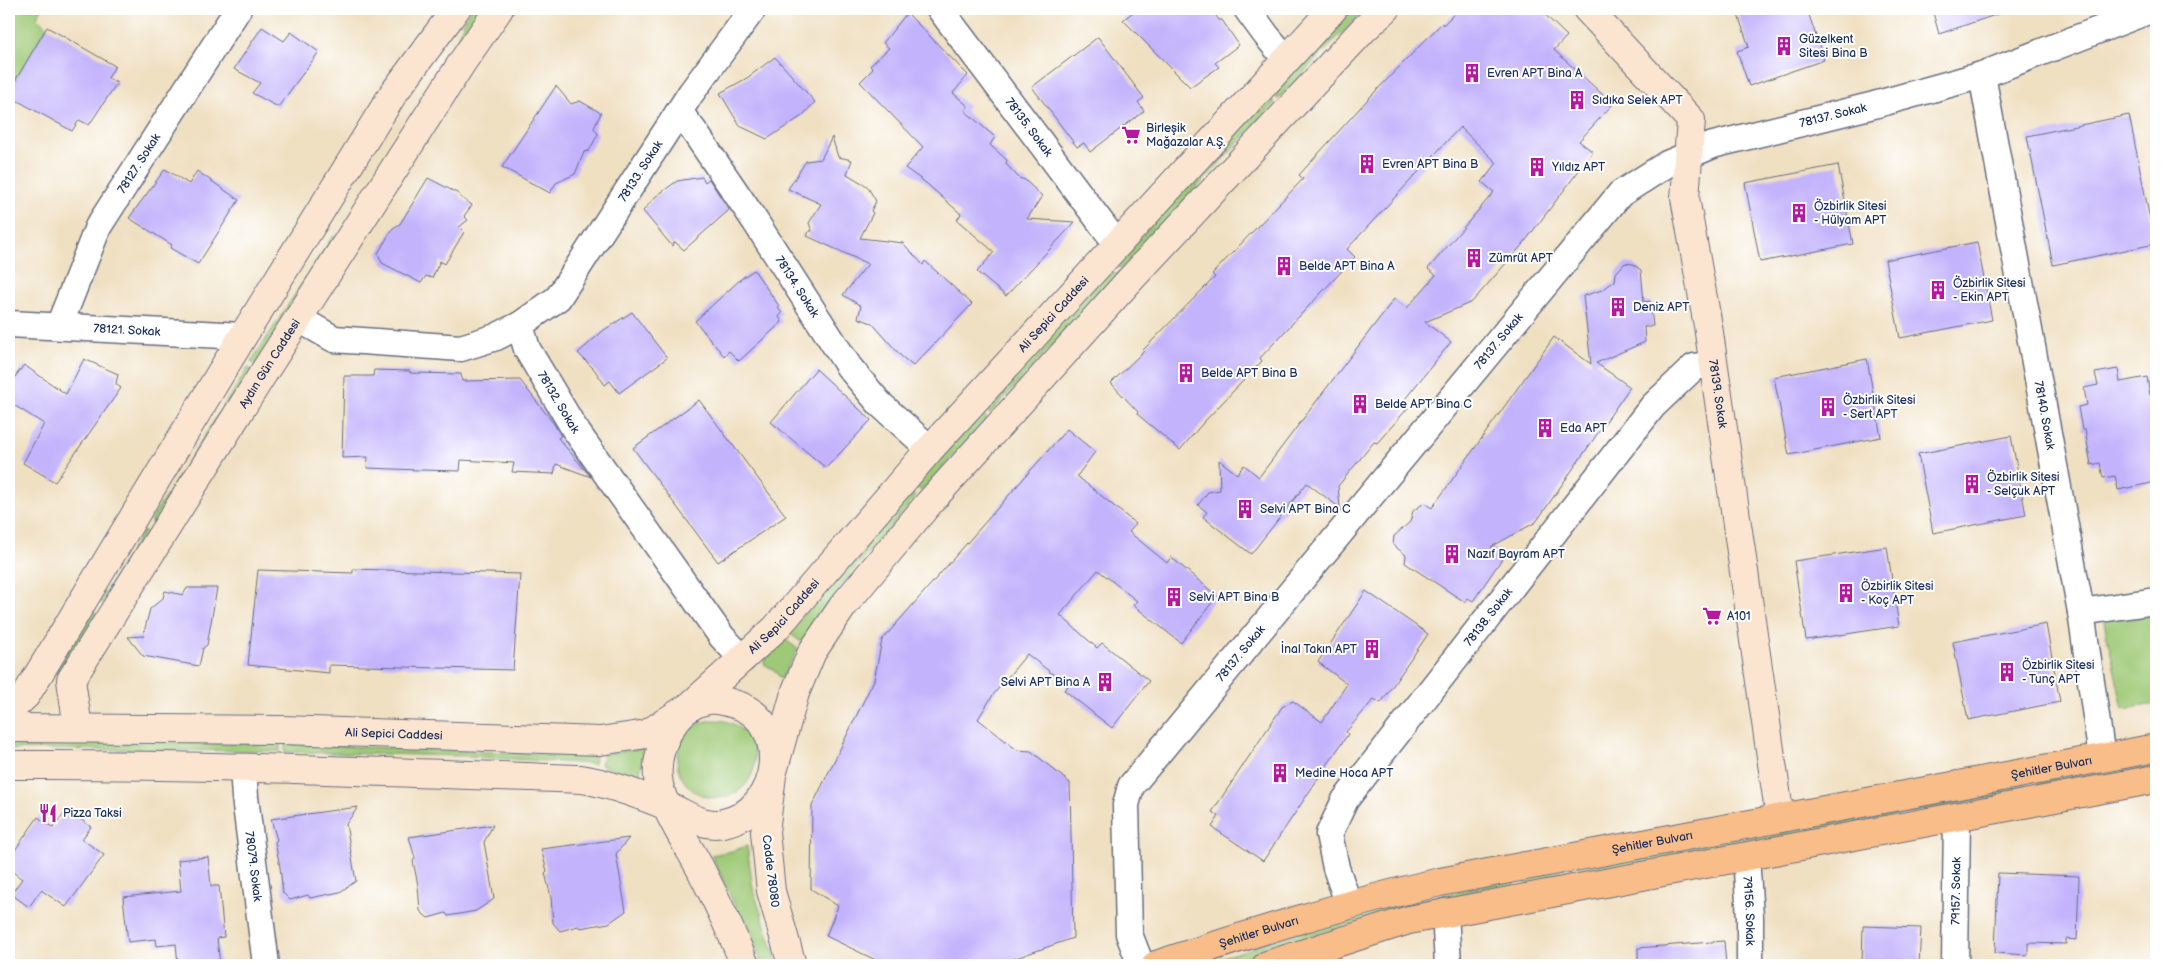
<svg xmlns="http://www.w3.org/2000/svg" width="2165" height="974" font-family="'Balsamiq Sans',sans-serif">
  <style>
    .green { fill: #9ec976; stroke: #5c7c6a }
    .building { fill: #c2b3fc }
    .lines { fill: none; stroke-linecap: round; stroke-linejoin: round }
    .minor-casing { stroke: #666d81; stroke-width: 29 }
    .secondary-casing { stroke: #666d81; stroke-width: 30 }
    .primary-casing { stroke: #666d81; stroke-width: 30 }
    .minor { stroke: #fff; stroke-width: 26 }
    .secondary { stroke: #fce5d0; stroke-width: 28 }
    .primary { stroke: #f8bd89; stroke-width: 28 }
    .labels { text-anchor: middle; stroke-width: 4; stroke-linejoin: round; paint-order: stroke }
    .poi-label { font-size: 12px; fill: #1b2f5e; stroke: #fff; text-anchor: start }
    .street-label { font-size: 12px; fill: #1b2f5e; stroke: #fff }
  </style>
  <rect width="100%" height="100%" fill="#fff"/>
  <filter id="ink" filterUnits="userSpaceOnUse"><feTurbulence type="fractalNoise" baseFrequency=".02" numOctaves="2"/><feDisplacementMap in="SourceGraphic" scale="10" xChannelSelector="R" yChannelSelector="G"/><feConvolveMatrix kernelMatrix="1 2 1 2 8 2 1 2 1" color-interpolation-filters="sRGB"/></filter>
  <filter id="wash" filterUnits="userSpaceOnUse"><feTurbulence type="fractalNoise" baseFrequency=".0096" numOctaves="4" result="noise"/><feDisplacementMap in="SourceGraphic" scale="20" xChannelSelector="R" yChannelSelector="G"/><feGaussianBlur stdDeviation="1.12" result="paint"/><feColorMatrix in="noise" values="0 0 0 0 0 0 0 0 0 0 0 0 0 0 0 0 0 1.4 0 .05"/><feComposite in="paint" operator="in"/></filter>
  <g filter="url(#wash)">
    <rect width="100%" height="100%" fill="#f0e0c2"/>
    <path class="green" d="M9,9H42L37,17L47,27L9,91Z
      M470,9H490L423,106L419,103L450,54Z
      M1354,9H1365L1278,99L1273,95Z
      M1270,98L1275,103L1121,269L1115,265Z
      M333,236L337,239L256,365L251,362Z
      M1110,269L1116,274L990,414L984,409Z
      M248,368L253,370L155,525L150,521Z
      M981,413L987,418L921,491L915,486Z
      M910,492L916,497L852,572L801,642L788,632Z
      M143,531L148,534L103,604L99,601Z
      M2156,609V704L2123,709L2103,618Z
      M92,611L97,614L59,673L56,674L55,672Z
      M783,638L798,649L781,679L774,670L764,664V661Z
      M677 759a39 39 0 1 1 78 0a39 39 0 1 1-78 0Z
      M9,741L280,744V751L9,749Z
      M285,744L575,755L595,754L594,764L467,756L285,752Z
      M644,748L639,778L601,765L603,754Z
      M2156,761V768L2037,789L2036,783Z
      M2027,785L2028,791L1526,885L1525,878Z
      M747,846L753,889L778,965H763L711,855L732,851Z
      M1513,880L1514,887L1405,908L1336,928L1220,965H1198L1373,910Z"/>
    <g id="blocks">
      <path class="building" d="M1137,9H1211L1219,20H1222L1239,45L1215,63L1219,67L1190,87L1123,20Z
        M1459,9H1539L1567,36L1554,50L1613,104L1579,141L1593,152L1523,244L1472,302L1425,322L1451,342L1405,399L1408,408L1377,443L1374,442L1338,486L1340,508L1307,483L1251,554L1203,517L1207,512L1198,505L1208,492L1220,490L1219,460L1237,474L1244,465L1259,477L1394,299L1407,308L1436,275L1428,269L1494,192L1482,182L1497,163L1460,127L1347,249L1355,257L1260,358L1262,361L1203,423L1180,450L1137,414L1138,412L1111,383L1144,351L1143,350L1215,277L1212,274L1303,179L1299,175L1369,98L1442,23L1443,25Z
        M1736,9H1807L1824,60L1749,86L1737,51L1749,47Z
        M1932,9H2000L2001,13L1939,34Z
        M907,13L968,75L953,93L968,106L965,111L995,137L990,145L1007,160L1006,164L1019,178L1025,180L1042,196L1027,219L1075,222L1006,296L977,272L994,252L957,220L961,214L926,183L905,168L923,147L860,82L873,69L870,66L889,48L883,43Z
        M47,27L115,66L108,78L117,83L89,125L79,120L72,131L9,96V91Z
        M262,27L284,41L291,32L319,52L278,107L252,93L260,83L234,69Z
        M1098,37L1144,98L1138,102L1144,111L1090,152L1084,143L1077,147L1032,87Z
        M775,57L815,102L802,116L767,139L740,126L720,93L747,78Z
        M556,86L571,104L580,101L601,113L594,128L598,134L589,151L584,152L575,174L556,183L550,193L502,167Z
        M2129,115L2155,244L2053,265L2027,136Z
        M832,137L838,157L852,160L847,174L867,186L876,201L871,211L873,213L860,238L903,243L923,265L925,261L972,304L913,366L901,356L872,323L858,318L861,306L843,295L868,264L807,236L809,231H812L809,223L821,204L788,189L806,161L821,159Z
        M1838,165L1853,244L1760,262L1745,183Z
        M165,169L189,184L197,171L239,200L198,264L170,248L172,245L129,218Z
        M702,177L705,182L709,179L729,210L684,250L675,242L672,246L643,211L655,197L677,181Z
        M428,178L459,194L460,197L472,205L464,216L468,220L459,227L464,232L445,264L440,261L432,278L426,276L421,283L382,263L378,253L393,228L400,224Z
        M1977,242L1992,320L1900,338L1885,260Z
        M1625,263L1633,264L1641,270L1644,302L1650,301L1653,326L1644,327L1645,342L1596,363L1630,387L1536,522L1491,547L1504,556L1473,601L1468,598L1465,602L1405,563L1406,555L1393,545L1394,536L1410,522L1413,511L1424,503L1432,508L1554,337L1591,364L1583,296L1602,290L1615,281L1616,273Z
        M754,270L779,306L778,308L782,313L779,317L782,322L739,361L729,351L724,356L695,321L742,278Z
        M632,312L667,358L619,393L610,381L605,385L594,369L578,353L604,330Z
        M84,359L118,374L116,384L121,388L55,482L23,463L44,424L9,402V385L24,365L66,394Z
        M1867,359L1881,437L1789,455L1774,377Z
        M816,369L871,420L826,468L771,422Z
        M2118,369L2120,382L2147,377L2150,395L2156,394V482L2118,490L2115,476L2103,478L2100,463L2091,465L2085,430H2082L2078,407L2087,405L2084,388L2098,385L2095,373Z
        M374,370L410,371V373L461,374L462,381L520,380L554,424L561,436L558,438L591,477L556,464L554,474L512,472L514,463L461,460L460,471L420,470L367,468L368,457L342,458L344,376H373Z
        M699,400L786,516L718,562L633,448Z
        M1067,429L1095,452L1077,476L1136,524L1129,532L1167,563L1171,557L1217,596L1181,643L1133,605L1137,601L1098,570L1060,615L1097,648L1102,643L1149,681L1112,728L1064,690L1068,686L1027,654L993,695L978,719L1017,750L1031,751L1070,783L1073,938L996,965H886L826,936L838,906L811,889L812,806L874,680L882,640Z
        M2011,436L2026,515L1933,533L1918,454Z
        M1887,547L1899,626L1806,640L1794,561Z
        M353,569L520,574L513,670L329,665V673L248,665L258,570L353,573Z
        M187,588H217L207,645L203,648L199,666L143,656L128,637L143,636L150,609L163,598L165,591L183,595Z
        M1366,591L1428,634L1381,703L1374,699L1346,732L1348,734L1263,861L1212,827L1219,816L1212,812L1282,707L1293,701L1322,722L1347,684L1318,662Z
        M2046,624L2060,702L1968,720L1953,642Z
        M358,807L346,824L356,881L340,892L310,898L308,895L290,900L283,893L280,867L275,842L277,840L271,819Z
        M67,809L91,827L82,839L104,855L66,907L41,890L29,907L11,894L22,879L9,869V859L38,817L53,828Z
        M493,825L484,842L494,899L476,911L448,916L446,913L428,918L420,911L418,885L413,861L415,858L409,837Z
        M629,838L616,854L626,911L609,923L580,928L578,926L560,931L553,923L551,897L545,873L547,871L541,849Z
        M208,857L211,886H219L224,937L217,938L220,965H178L176,944L157,946L156,939L128,942L123,897L181,891L178,860Z
        M1998,873L2079,876L2077,940L2066,939V944L2028,943V955L1995,953Z
        M1863,926L1921,928L1919,965H1862Z
        M1724,941L1726,965H1638V948Z"/>
    </g>
  </g>
  <g filter="url(#ink)">
    <use href="#blocks" fill-opacity="0" stroke="#666d81" stroke-width="1"/>
    <g class="lines">
      <g class="minor-casing">
        <g id="minor">
          <path id="s1" d="M940,9L1117,244"/>
          <path d="M1247,9L1266,35L1286,59"/>
          <path id="s2" d="M1982,75L2081,612L2102,758"/>
          <path id="s3" d="M679,112L694,131L755,221L849,367L880,404L930,449"/>
          <path id="s4" d="M299,319L334,339L461,348L496,337L520,325L527,349L574,428L722,637L743,659"/>
          <path id="s5" d="M9,324L243,336"/>
          <path id="s6" d="M520,325L558,298L691,93L753,9"/>
          <path id="s7" d="M59,326L98,227L238,9"/>
          <path d="M2081,612L2156,601"/>
          <path id="s8" d="M243,768L245,797L266,965"/>
          <path id="s9" d="M1746,856L1750,917V965"/>
          <path id="s10" d="M1349,905L1336,868L1329,834L1345,800L1653,406L1694,367L1712,364"/>
          <path d="M1445,912L1448,965"/>
          <path id="s11" d="M1141,965L1129,934L1126,805L1131,786L1620,194L1667,164L1713,145L1874,105L1982,75L2153,9"/>
          <path id="s12" d="M1955,965L1957,817"/>
        </g>
      </g>
      <g class="secondary-casing">
        <g id="secondary">
          <path id="s13" d="M1587,9L1691,120L1685,198L1708,326L1780,818"/>
          <path d="M9,711L26,695L243,336L393,94L456,9"/>
          <path id="s14" d="M9,728L283,730L600,741L647,734L690,706L776,628L930,449L1333,9"/>
          <path id="s15" d="M78,728L71,680L264,372L463,61L499,9"/>
          <path d="M9,765C199,764 390,772 581,779C609,783 640,795 667,806C685,813 703,828 723,823C782,812 794,718 731,703C725,701 716,699 709,700C676,705 655,746 658,778C660,804 688,845 701,870C717,901 732,933 745,965"/>
          <path d="M792,965L771,891L765,832L772,775L795,693L812,652L843,606L929,503L1129,281L1364,29L1386,9"/>
        </g>
      </g>
      <g class="primary-casing">
        <g id="primary">
          <path id="s16" d="M1156,965C1250,934 1344,904 1440,882L2156,748"/>
          <path d="M1267,965L1409,920L2156,779"/>
        </g>
      </g>
      <use href="#minor" class="minor"/>
      <use href="#secondary" class="secondary"/>
      <use href="#primary" class="primary"/>
    </g>
  </g>
  <defs>
    <g id="building-bare" transform="scale(1.5)"><path d="M-4-6H4V6H1V3H-1V6H-4ZM-2.5-4.3h1.7v1.8h-1.7ZM.8-4.3h1.7v1.8H.8ZM-2.5-1h1.7V.8h-1.7ZM.8-1h1.7V.8H.8Z" fill="#b5179e" stroke="#fff" stroke-width="2.5" paint-order="stroke"/></g>
    <g id="supermarket-bare" transform="scale(1.5)"><path d="M-6-5.5h2.5l.6 2H6L4.5 2H-2.5L-4.4-4H-6ZM-1.5 3.2a1.3 1.3 0 1 0 .1 0ZM3 3.2a1.3 1.3 0 1 0 .1 0Z" fill="#b5179e" stroke="#fff" stroke-width="2.5" paint-order="stroke"/></g>
    <g id="restaurant-bare" transform="scale(1.5)"><path d="M-5-6h1v4h1v-4h1v4h1v-4h1v5L-1.5 .5V6h-2V.5L-5-1ZM5-6V6H3V1.5H1.5Q1.5-4 5-6Z" fill="#b5179e" stroke="#fff" stroke-width="2.5" paint-order="stroke"/></g>
  </defs>
  <g fill-rule="evenodd">
    <use href="#building-bare" x="1784" y="46"/>
    <use href="#building-bare" x="1472" y="73"/>
    <use href="#building-bare" x="1577" y="100"/>
    <use href="#supermarket-bare" x="1131" y="135"/>
    <use href="#building-bare" x="1367" y="164"/>
    <use href="#building-bare" x="1537" y="167"/>
    <use href="#building-bare" x="1799" y="213"/>
    <use href="#building-bare" x="1474" y="258"/>
    <use href="#building-bare" x="1284" y="266"/>
    <use href="#building-bare" x="1938" y="290"/>
    <use href="#building-bare" x="1618" y="307"/>
    <use href="#building-bare" x="1186" y="373"/>
    <use href="#building-bare" x="1360" y="404"/>
    <use href="#building-bare" x="1828" y="407"/>
    <use href="#building-bare" x="1545" y="428"/>
    <use href="#building-bare" x="1972" y="484"/>
    <use href="#building-bare" x="1245" y="509"/>
    <use href="#building-bare" x="1452" y="554"/>
    <use href="#building-bare" x="1846" y="593"/>
    <use href="#building-bare" x="1174" y="597"/>
    <use href="#supermarket-bare" x="1712" y="616"/>
    <use href="#building-bare" x="1372" y="649"/>
    <use href="#building-bare" x="2007" y="672"/>
    <use href="#building-bare" x="1105" y="682"/>
    <use href="#building-bare" x="1280" y="773"/>
    <use href="#restaurant-bare" x="48" y="813"/>
  </g>
  <g class="labels">
    <g class="poi-label">
      <text x="1799" y="43">Güzelkent<tspan x="1799" dy="14">Sitesi Bina B</tspan></text>
      <text x="1487" y="77">Evren APT Bina A</text>
      <text x="1592" y="104">Sıdıka Selek APT</text>
      <text x="1146" y="132">Birleşik<tspan x="1146" dy="14">Mağazalar A.Ş.</tspan></text>
      <text x="1382" y="168">Evren APT Bina B</text>
      <text x="1552" y="171">Yıldız APT</text>
      <text x="1814" y="210">Özbirlik Sitesi<tspan x="1814" dy="14">- Hülyam APT</tspan></text>
      <text x="1489" y="262">Zümrüt APT</text>
      <text x="1299" y="270">Belde APT Bina A</text>
      <text x="1953" y="287">Özbirlik Sitesi<tspan x="1953" dy="14">- Ekin APT</tspan></text>
      <text x="1633" y="311">Deniz APT</text>
      <text x="1201" y="377">Belde APT Bina B</text>
      <text x="1843" y="404">Özbirlik Sitesi<tspan x="1843" dy="14">- Sert APT</tspan></text>
      <text x="1375" y="408">Belde APT Bina C</text>
      <text x="1560" y="432">Eda APT</text>
      <text x="1987" y="481">Özbirlik Sitesi<tspan x="1987" dy="14">- Selçuk APT</tspan></text>
      <text x="1260" y="513">Selvi APT Bina C</text>
      <text x="1467" y="558">Nazıf Bayram APT</text>
      <text x="1861" y="590">Özbirlik Sitesi<tspan x="1861" dy="14">- Koç APT</tspan></text>
      <text x="1189" y="601">Selvi APT Bina B</text>
      <text x="1727" y="620">A101</text>
      <text x="1357" y="653" text-anchor="end">İnal Takın APT</text>
      <text x="2022" y="669">Özbirlik Sitesi<tspan x="2022" dy="14">- Tunç APT</tspan></text>
      <text x="1090" y="686" text-anchor="end">Selvi APT Bina A</text>
      <text x="1295" y="777">Medine Hoca APT</text>
      <text x="63" y="817">Pizza Taksi</text>
    </g>
    <g class="street-label">
      <text dy="4" stroke="none"><textPath href="#s11" startOffset="1179">78137. Sokak</textPath></text>
      <text dy="4" stroke="none"><textPath href="#s1" startOffset="148">78135. Sokak</textPath></text>
      <text dy="4" stroke="none"><textPath href="#s7" startOffset="182">78127. Sokak</textPath></text>
      <text dy="4" stroke="none"><textPath href="#s6" startOffset="198">78133. Sokak</textPath></text>
      <text dy="4" stroke="none"><textPath href="#s3" startOffset="211">78134. Sokak</textPath></text>
      <text dy="4" stroke="none"><textPath href="#s14" startOffset="1225">Ali Sepici Caddesi</textPath></text>
      <text dy="4" stroke="none"><textPath href="#s5" startOffset="118">78121. Sokak</textPath></text>
      <text dy="4" stroke="none"><textPath href="#s11" startOffset="759">78137. Sokak</textPath></text>
      <text dy="4" stroke="none"><textPath href="#s15" startOffset="422">Aydın Gün Caddesi</textPath></text>
      <text dy="4" stroke="none"><textPath href="#s13" startOffset="429">78139. Sokak</textPath></text>
      <text dy="4" stroke="none"><textPath href="#s4" startOffset="318">78132. Sokak</textPath></text>
      <text dy="4" stroke="none"><textPath href="#s2" startOffset="346">78140. Sokak</textPath></text>
      <text dy="4" stroke="none"><textPath href="#s14" startOffset="820">Ali Sepici Caddesi</textPath></text>
      <text dy="4" stroke="none"><textPath href="#s10" startOffset="344">78138. Sokak</textPath></text>
      <text dy="4" stroke="none"><textPath href="#s11" startOffset="354">78137. Sokak</textPath></text>
      <text dy="4" stroke="none"><textPath href="#s14" startOffset="385">Ali Sepici Caddesi</textPath></text>
      <text dy="4" stroke="none"><textPath href="#s16" startOffset="918">Şehitler Bulvarı</textPath></text>
      <text dy="4" stroke="none"><textPath href="#s16" startOffset="512">Şehitler Bulvarı</textPath></text>
      <text dy="4" stroke="none"><textPath href="#s8" startOffset="99">78079. Sokak</textPath></text>
      <text transform="translate(771 871) rotate(83)" y="4">Cadde 78080</text>
      <text dy="4" stroke="none"><textPath href="#s12" startOffset="74">79157. Sokak</textPath></text>
      <text dy="4" stroke="none"><textPath href="#s9" startOffset="55">79156. Sokak</textPath></text>
      <text dy="4" stroke="none"><textPath href="#s16" startOffset="108">Şehitler Bulvarı</textPath></text>
    </g>
  </g>
  <rect width="2165" height="974" fill="none" stroke="#fff" stroke-width="30"/>
</svg>
